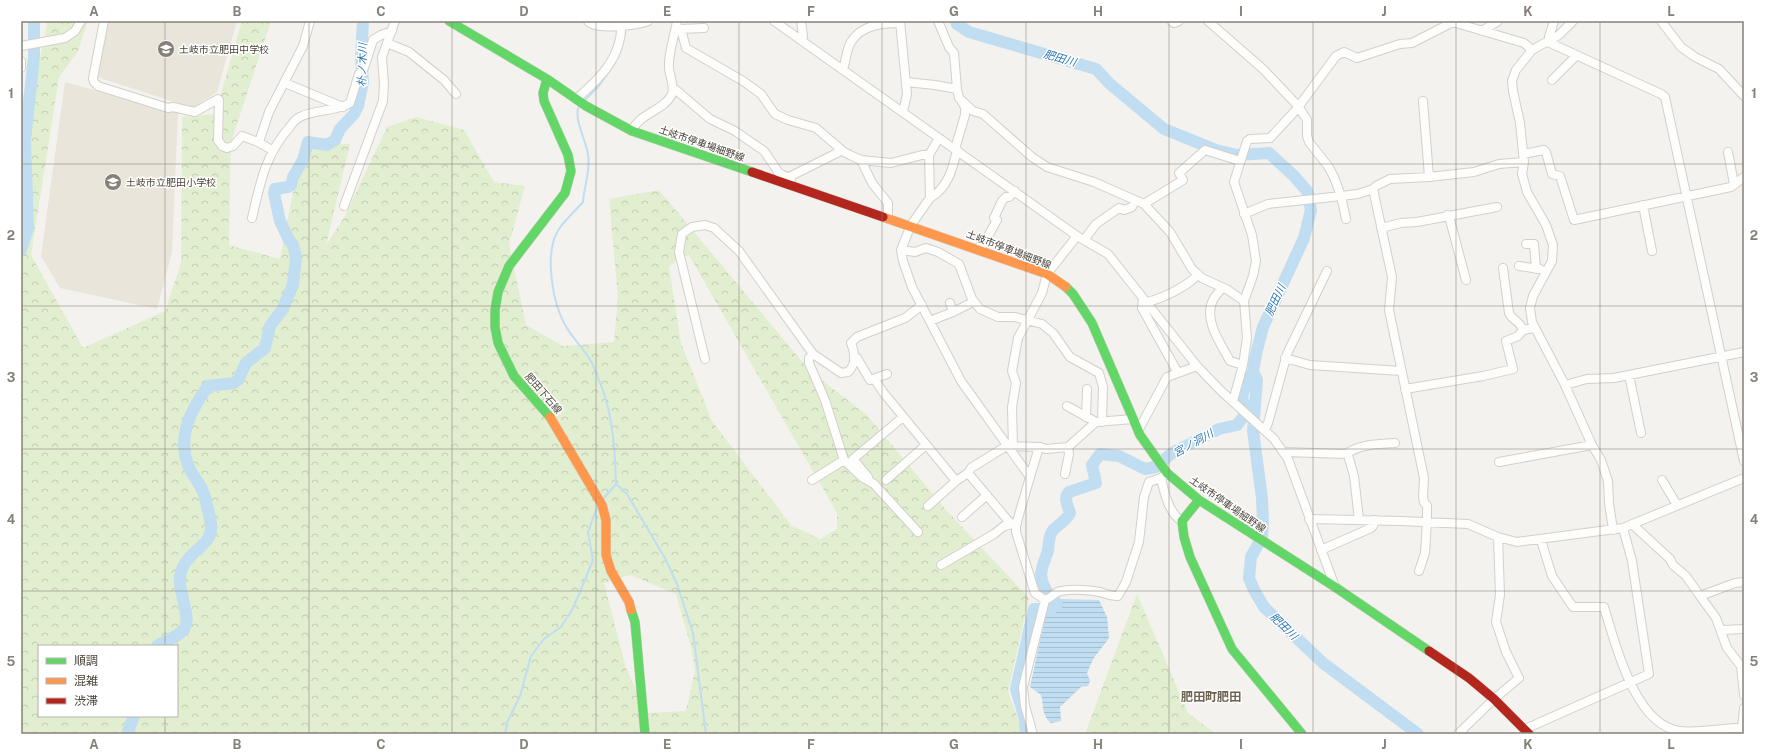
<svg xmlns="http://www.w3.org/2000/svg" width="1765" height="755" font-family="'Public Sans','Noto Sans JP',sans-serif">
  <style>
    .education { fill: #eae5da }
    .forest { fill: url(#forest-crowns); fill-rule: evenodd }
    .water { fill: url(#water-rules) }
    .lines { fill: none; stroke-linecap: round; stroke-linejoin: round }
    .stream { stroke: #c0ddf1; stroke-width: 2 }
    .river { stroke: #c0ddf1; stroke-width: 12 }
    .street-casing { stroke: #d2d0cb; stroke-width: 10 }
    .fast-casing { stroke: #d3cfc5; stroke-width: 10 }
    .slow-casing { stroke: #d3cfc5; stroke-width: 10 }
    .jam-casing { stroke: #d3cfc5; stroke-width: 10 }
    .street { stroke: #fdfdfc; stroke-width: 8 }
    .fast { stroke: #63d668; stroke-width: 9 }
    .slow { stroke: #ff974d; stroke-width: 9 }
    .jam { stroke: #b3261e; stroke-width: 9 }
    .grid { fill: none; stroke: #868178; stroke-width: 1; stroke-opacity: 0.55 }
    .labels { text-anchor: middle; stroke-width: 3; stroke-linejoin: round; paint-order: stroke }
    .poi-label { font-size: 10px; fill: #4b4439; stroke: #fff; text-anchor: start }
    .street-label { font-size: 10px; fill: #4b4439; stroke: #fff }
    .water-label { font-size: 11px; font-style: italic; fill: #2e7ab2; stroke: #fff }
    .quarter-label { font-size: 12px; font-weight: bold; fill: #6e6250; stroke: #fff }
    .neatline { fill: none; stroke: #868178; stroke-width: 1.5 }
    .grid-label { font-size: 13px; text-anchor: middle; font-weight: bold; fill: #868178 }
  </style>
  <defs>
    <pattern id="forest-crowns" width="20" height="18" patternUnits="userSpaceOnUse"><rect width="20" height="18" fill="#e1eecf"/><path d="M2 6a3 3 0 1 1 6 0M12 15a3 3 0 1 1 6 0" fill="none" stroke="#c3cdb2"/></pattern>
    <pattern id="water-rules" width="6" height="5" patternUnits="userSpaceOnUse"><rect width="6" height="5" fill="#c0ddf1"/><path d="M0 2.5h6" fill="none" stroke="#a6bfcf"/></pattern>
  </defs>
  <rect width="100%" height="100%" fill="#f4f2ee"/>
  <path class="education" d="M109,21H237L217,92L193,108L97,77Z
    M65,82L178,113L172,252L157,309L60,288L41,256Z"/>
  <path class="forest" d="M48,21H88L77,53L59,77L31,255L83,348L165,311L181,263L182,117L215,114L242,21H271L231,142L229,245L280,259L303,141L350,144L326,245L345,216L387,127L416,117L464,130L494,182L525,186L509,244L526,325L563,346L614,342L618,297L609,199L659,190L810,371L867,415L947,511L1029,598L1008,692L1024,734H21V100L39,61ZM689,255L837,513V529L820,539L791,525L712,421L681,343L669,267L681,256ZM630,575L676,594L691,647L695,670L686,711L647,713L626,668L604,583ZM39,646H177V716H39Z
    M1137,594L1188,713L1216,734H1085Z"/>
  <path class="water" d="M1061,599L1099,600L1107,617L1109,637L1107,641L1093,659L1087,673L1090,681L1088,686L1081,687L1060,707L1061,721L1051,723C1041,715 1044,705 1041,695L1030,687L1047,608Z"/>
  <g class="lines">
    <path class="stream" d="M623,42L626,27
      M585,100L599,86L615,63
      M579,106C573,117 586,141 588,154C591,170 584,186 583,202C575,211 565,220 559,229C543,253 553,306 567,328C574,340 585,350 592,363C595,370 598,378 601,385C613,416 615,451 616,484L603,499
      M616,484L627,494L666,560L677,584L693,633L706,734
      M505,734L507,723L520,696L531,656L544,639L561,627L572,610L580,592L593,560L588,532L598,505"/>
    <path class="river" d="M956,21L957,24L969,32L1096,69L1110,84L1164,129L1216,150L1237,155L1269,153L1294,176L1307,191L1311,210L1304,238L1263,327L1256,354L1253,372L1257,380L1253,431L1262,498L1263,523L1262,537L1251,557L1249,578L1254,590L1264,607L1323,663L1418,734
      M21,250L28,228L25,141L34,56V21
      M157,646C165,641 180,636 185,628C191,617 178,591 180,577C183,553 209,548 211,530C212,522 209,514 207,506C206,502 205,496 203,492C200,482 191,475 188,465C177,436 191,410 208,386L234,383L238,380L246,363L265,348L270,326L282,310L293,285L296,257L293,245L289,240L280,221L274,193L275,189L288,187L291,185L293,177L303,160L308,142L327,145L335,140L340,129L354,114L358,106L363,82L361,58L363,21
      M127,734L134,716
      M1026,734L1025,719L1016,689L1034,609H1050L1057,604C1049,595 1038,582 1042,569C1043,563 1046,557 1048,551C1049,544 1048,536 1053,530C1059,524 1066,521 1070,513C1068,506 1063,498 1069,492L1096,483L1092,465L1100,454L1119,456L1145,469L1156,467L1172,453L1219,429L1237,425L1244,416L1245,407L1242,398L1244,389L1253,372"/>
    <g class="street-casing">
      <path id="street" d="M104,21L93,78L94,82L98,86L168,108L173,107L195,112L218,99L219,100L218,140L222,146L227,148L233,146L242,136L258,142L260,139L269,112L303,46L310,21
        M588,21C594,31 638,25 648,21
        M774,21L1077,236L1108,254L1197,366L1220,390L1274,439L1288,459L1335,587
        M900,21L907,94L903,112
        M938,21L949,47L954,53L957,89
        M1171,21L1174,23L1179,21
        M1208,21L1263,69L1298,106L1307,120V136L1309,142L1328,166L1334,177L1341,196L1358,194L1373,189L1376,186L1390,179L1429,177L1474,172L1499,164L1524,162
        M1449,21L1524,43L1532,50
        M1573,21L1559,35L1532,50L1516,70L1512,81L1513,91L1520,123L1524,162L1522,174L1527,192L1546,225L1553,245L1552,261L1533,296L1530,308L1532,322L1565,385L1592,445L1601,460L1608,481L1609,503L1613,530
        M1661,21L1681,47L1695,57L1719,69L1744,96
        M677,27L681,29L704,28
        M681,29L686,48L743,81L761,94L775,114L788,120L816,128L844,152L850,155L861,160L891,163L922,155H929
        M1482,31L1498,21
        M801,40L803,36L801,21
        M1551,40L1549,37L1554,21
        M1548,42L1661,94L1665,97L1744,461
        M387,43L409,52L444,80L456,94
        M21,46L65,38L75,31L81,21
        M21,61V68
        M841,68L844,66C846,59 847,48 851,42C861,25 882,23 900,23
        M1552,80L1576,56
        M906,82L935,85L957,89L959,98L973,111L983,114L1032,157L1047,167L1094,182L1144,204L1170,232L1192,269L1202,278L1228,290L1244,301
        M285,83L343,107
        M673,89L676,90L710,119L735,131L764,151L779,173L791,179
        M576,99C600,79 624,55 621,21
        M1423,101L1429,177
        M632,131C638,114 665,110 672,94C675,86 669,75 669,67C668,54 675,34 677,21
        M939,138L929,155L930,198L911,225L901,250L903,261L912,287L961,381L1030,477L1016,525V532L1035,593L1045,600L1023,687L1025,706L1033,734
        M258,142L272,150
        M955,149L965,115V107L962,102
        M1728,152L1734,184
        M1523,154L1544,150L1546,152L1552,174L1560,176L1574,220L1731,187L1744,177
        M861,160L872,183L888,203V218
        M787,178L837,153L840,149
        M1373,189L1392,277L1389,310L1424,478L1423,497L1424,502L1427,506V522L1425,553L1419,571
        M930,198C948,188 953,168 957,150
        M1144,204L1183,180L1179,173L1205,150L1240,161
        M1643,205L1652,251
        M344,206L383,101L384,84L382,57L395,21
        M1244,214L1268,204L1341,196L1346,219
        M1447,215L1450,220L1466,280
        M252,218C260,184 265,155 289,128C292,124 295,119 300,117C316,109 335,112 350,103L359,74L364,68L373,40L381,35L392,31
        M1381,228L1401,223L1417,222L1497,207
        M1084,240L1096,224L1119,208L1124,210L1132,207L1135,200
        M1526,244H1534L1536,269
        M978,249L980,246L983,245L997,220L994,218L1002,201L1006,197H1009L1015,191
        M901,250L915,252L926,248L938,252L959,264L972,299L980,309L998,317H1015L1042,324L1053,333L1070,357L1099,373L1103,387L1102,422
        M1519,266L1540,269
        M1503,268L1509,313C1512,320 1521,322 1523,330
        M1222,288C1219,292 1215,296 1213,300C1203,320 1221,344 1230,361L1243,365
        M1143,298L1142,308L1178,373
        M1147,302C1161,299 1189,286 1198,274
        M953,312L973,302
        M930,321L953,312L950,303
        M854,356L857,358L870,380L887,374
        M1285,358L1310,365L1401,371
        M705,359L679,252L682,234L692,227L705,225L714,228L739,251L813,354L841,373L848,372C856,365 855,353 851,343L857,337L905,318L922,305
        M1629,375L1641,433
        M875,380L883,392L956,481L968,473L971,468L1008,445
        M1565,385L1587,379L1614,378L1744,352
        M1405,389L1483,376L1513,369L1506,341L1518,336L1523,330L1534,328
        M1233,401L1243,365L1247,338L1244,301L1253,276L1256,261L1252,235L1234,182L1247,141L1250,139L1270,138L1296,110L1336,56L1344,52L1357,58L1400,44L1412,43L1453,22
        M1067,406L1096,422
        M1086,417L1087,389
        M1265,430L1268,423L1287,354L1327,271
        M1138,431L1167,377L1197,366
        M1009,446L1040,447L1046,449L1068,447L1096,422L1133,419
        M1013,447L1012,407L1016,383L1012,371L1018,338L1042,293L1047,274L1077,236
        M1284,452L1348,454
        M844,460L862,477L874,484L918,532
        M1499,462L1592,445
        M968,473L1011,524
        M1065,474L1069,454L1068,447
        M868,477L853,459L903,417
        M1030,477L1039,447
        M1161,478C1164,492 1169,514 1182,521
        M812,480L844,460L825,400L809,363V358L813,354
        M886,480L926,445
        M1662,480L1677,505
        M928,506L956,481
        M962,517L987,495
        M1309,519L1401,521L1468,524L1498,537L1517,542L1623,528L1744,478
        M1359,520L1354,476L1348,455L1349,452C1363,444 1379,444 1395,443
        M1632,524L1670,559L1673,565L1686,576L1700,596
        M1541,540L1552,576L1573,607H1604C1615,643 1635,726 1680,731C1697,733 1719,729 1735,728L1744,729
        M1321,550L1371,528L1373,526L1375,520
        M941,565L994,534L1004,526L1017,523
        M1744,582L1735,583L1700,596L1716,618L1727,648L1741,666L1744,695
        M1045,600C1052,598 1054,592 1061,591C1072,589 1088,590 1100,592C1106,594 1111,596 1118,596L1126,582L1139,542L1144,497L1149,482L1161,478L1167,473
        M1722,630L1744,629
        M1525,729L1649,674L1632,561L1623,528
        M1742,729L1744,708
        M1458,734L1494,699L1519,678L1506,652L1496,622L1500,595L1498,537"/>
    </g>
    <g class="fast-casing">
      <path id="fast" d="M449,21L547,79L586,106L632,131L752,172
        M547,79L543,93L544,101L568,155L571,171L565,193L509,266L498,292L495,310V327L498,343L514,376L550,417
        M1066,287L1073,294L1092,323L1140,435L1167,473L1199,500L1335,587L1429,651
        M1199,500L1182,521L1184,537L1190,557L1232,649L1302,734
        M631,610L635,622L645,734"/>
    </g>
    <g class="slow-casing">
      <path id="slow" d="M883,217L1047,274L1066,287
        M550,417L602,505L606,520V555L611,571L629,602L631,610"/>
    </g>
    <g class="jam-casing">
      <path id="jam" d="M752,172L883,217
        M1429,651L1469,678L1494,699L1529,734"/>
    </g>
    <use href="#street" class="street"/>
    <use href="#fast" class="fast"/>
    <use href="#slow" class="slow"/>
    <use href="#jam" class="jam"/>
  </g>
  <path class="grid" d="M165,21V646M309,21V734M452,21V734M596,21V734M739,21V734M882,21V734M1026,21V734M1169,21V734M1313,21V734M1456,21V734M1600,21V734M21,164H1744M21,306H1744M21,449H1744M21,591H1744M165,716V734"/>
  <defs>
    <g id="school-disc" transform="scale(0.9)"><circle r="9.5" fill="#868178" stroke="#fff"/><path d="M0-5L7-2L0 1L-7-2ZM-4 1L0 2.5L4 1V4Q0 6-4 4Z" fill="#fff"/></g>
  </defs>
  <g fill-rule="evenodd">
    <use href="#school-disc" x="166" y="49"/>
    <use href="#school-disc" x="113" y="182"/>
  </g>
  <g class="labels">
    <g class="poi-label">
      <text x="179" y="53">土岐市立肥田中学校</text>
      <text x="126" y="186">土岐市立肥田小学校</text>
    </g>
    <g class="street-label">
      <text transform="translate(702 143) rotate(19)" y="4">土岐市停車場細野線</text>
      <text transform="translate(1009 249) rotate(21)" y="4">土岐市停車場細野線</text>
      <text transform="translate(544 393) rotate(49)" y="4">肥田下石線</text>
      <text transform="translate(1228 504) rotate(35)" y="4">土岐市停車場細野線</text>
    </g>
    <g class="water-label">
      <text transform="translate(1060 58) rotate(16)" y="4">肥田川</text>
      <text transform="translate(362 65) rotate(-89)" y="4">朴ノ木川</text>
      <text transform="translate(1275 300) rotate(-65)" y="4">肥田川</text>
      <text transform="translate(1193 443) rotate(-29)" y="4">宮ノ洞川</text>
      <text transform="translate(1284 626) rotate(44)" y="4">肥田川</text>
    </g>
    <g class="quarter-label">
      <text x="1211" y="701">肥田町肥田</text>
    </g>
  </g>
  <rect width="1765" height="755" fill="none" stroke="#ffffff" stroke-width="44"/>
  <rect x="38" y="645" width="140" height="72" fill="#ffffff" stroke="#b7b4b0"/>
  <rect x="46" y="658" width="20" height="6" fill="#63d668" stroke="#b7b4b0"/>
  <text x="74" y="665" font-size="12" fill="#4b4439">順調</text>
  <rect x="46" y="678" width="20" height="6" fill="#ff974d" stroke="#b7b4b0"/>
  <text x="74" y="685" font-size="12" fill="#4b4439">混雑</text>
  <rect x="46" y="698" width="20" height="6" fill="#b3261e" stroke="#b7b4b0"/>
  <text x="74" y="705" font-size="12" fill="#4b4439">渋滞</text>
  <rect x="22" y="22" width="1721" height="711" class="neatline"/>
  <g class="grid-label">
    <text x="94" y="16">A</text>
    <text x="237" y="16">B</text>
    <text x="381" y="16">C</text>
    <text x="524" y="16">D</text>
    <text x="667" y="16">E</text>
    <text x="811" y="16">F</text>
    <text x="954" y="16">G</text>
    <text x="1098" y="16">H</text>
    <text x="1241" y="16">I</text>
    <text x="1384" y="16">J</text>
    <text x="1528" y="16">K</text>
    <text x="1671" y="16">L</text>
    <text x="11" y="98">1</text>
    <text x="1754" y="98">1</text>
    <text x="11" y="240">2</text>
    <text x="1754" y="240">2</text>
    <text x="11" y="382">3</text>
    <text x="1754" y="382">3</text>
    <text x="11" y="524">4</text>
    <text x="1754" y="524">4</text>
    <text x="11" y="666">5</text>
    <text x="1754" y="666">5</text>
    <text x="94" y="749">A</text>
    <text x="237" y="749">B</text>
    <text x="381" y="749">C</text>
    <text x="524" y="749">D</text>
    <text x="667" y="749">E</text>
    <text x="811" y="749">F</text>
    <text x="954" y="749">G</text>
    <text x="1098" y="749">H</text>
    <text x="1241" y="749">I</text>
    <text x="1384" y="749">J</text>
    <text x="1528" y="749">K</text>
    <text x="1671" y="749">L</text>
  </g>
</svg>
